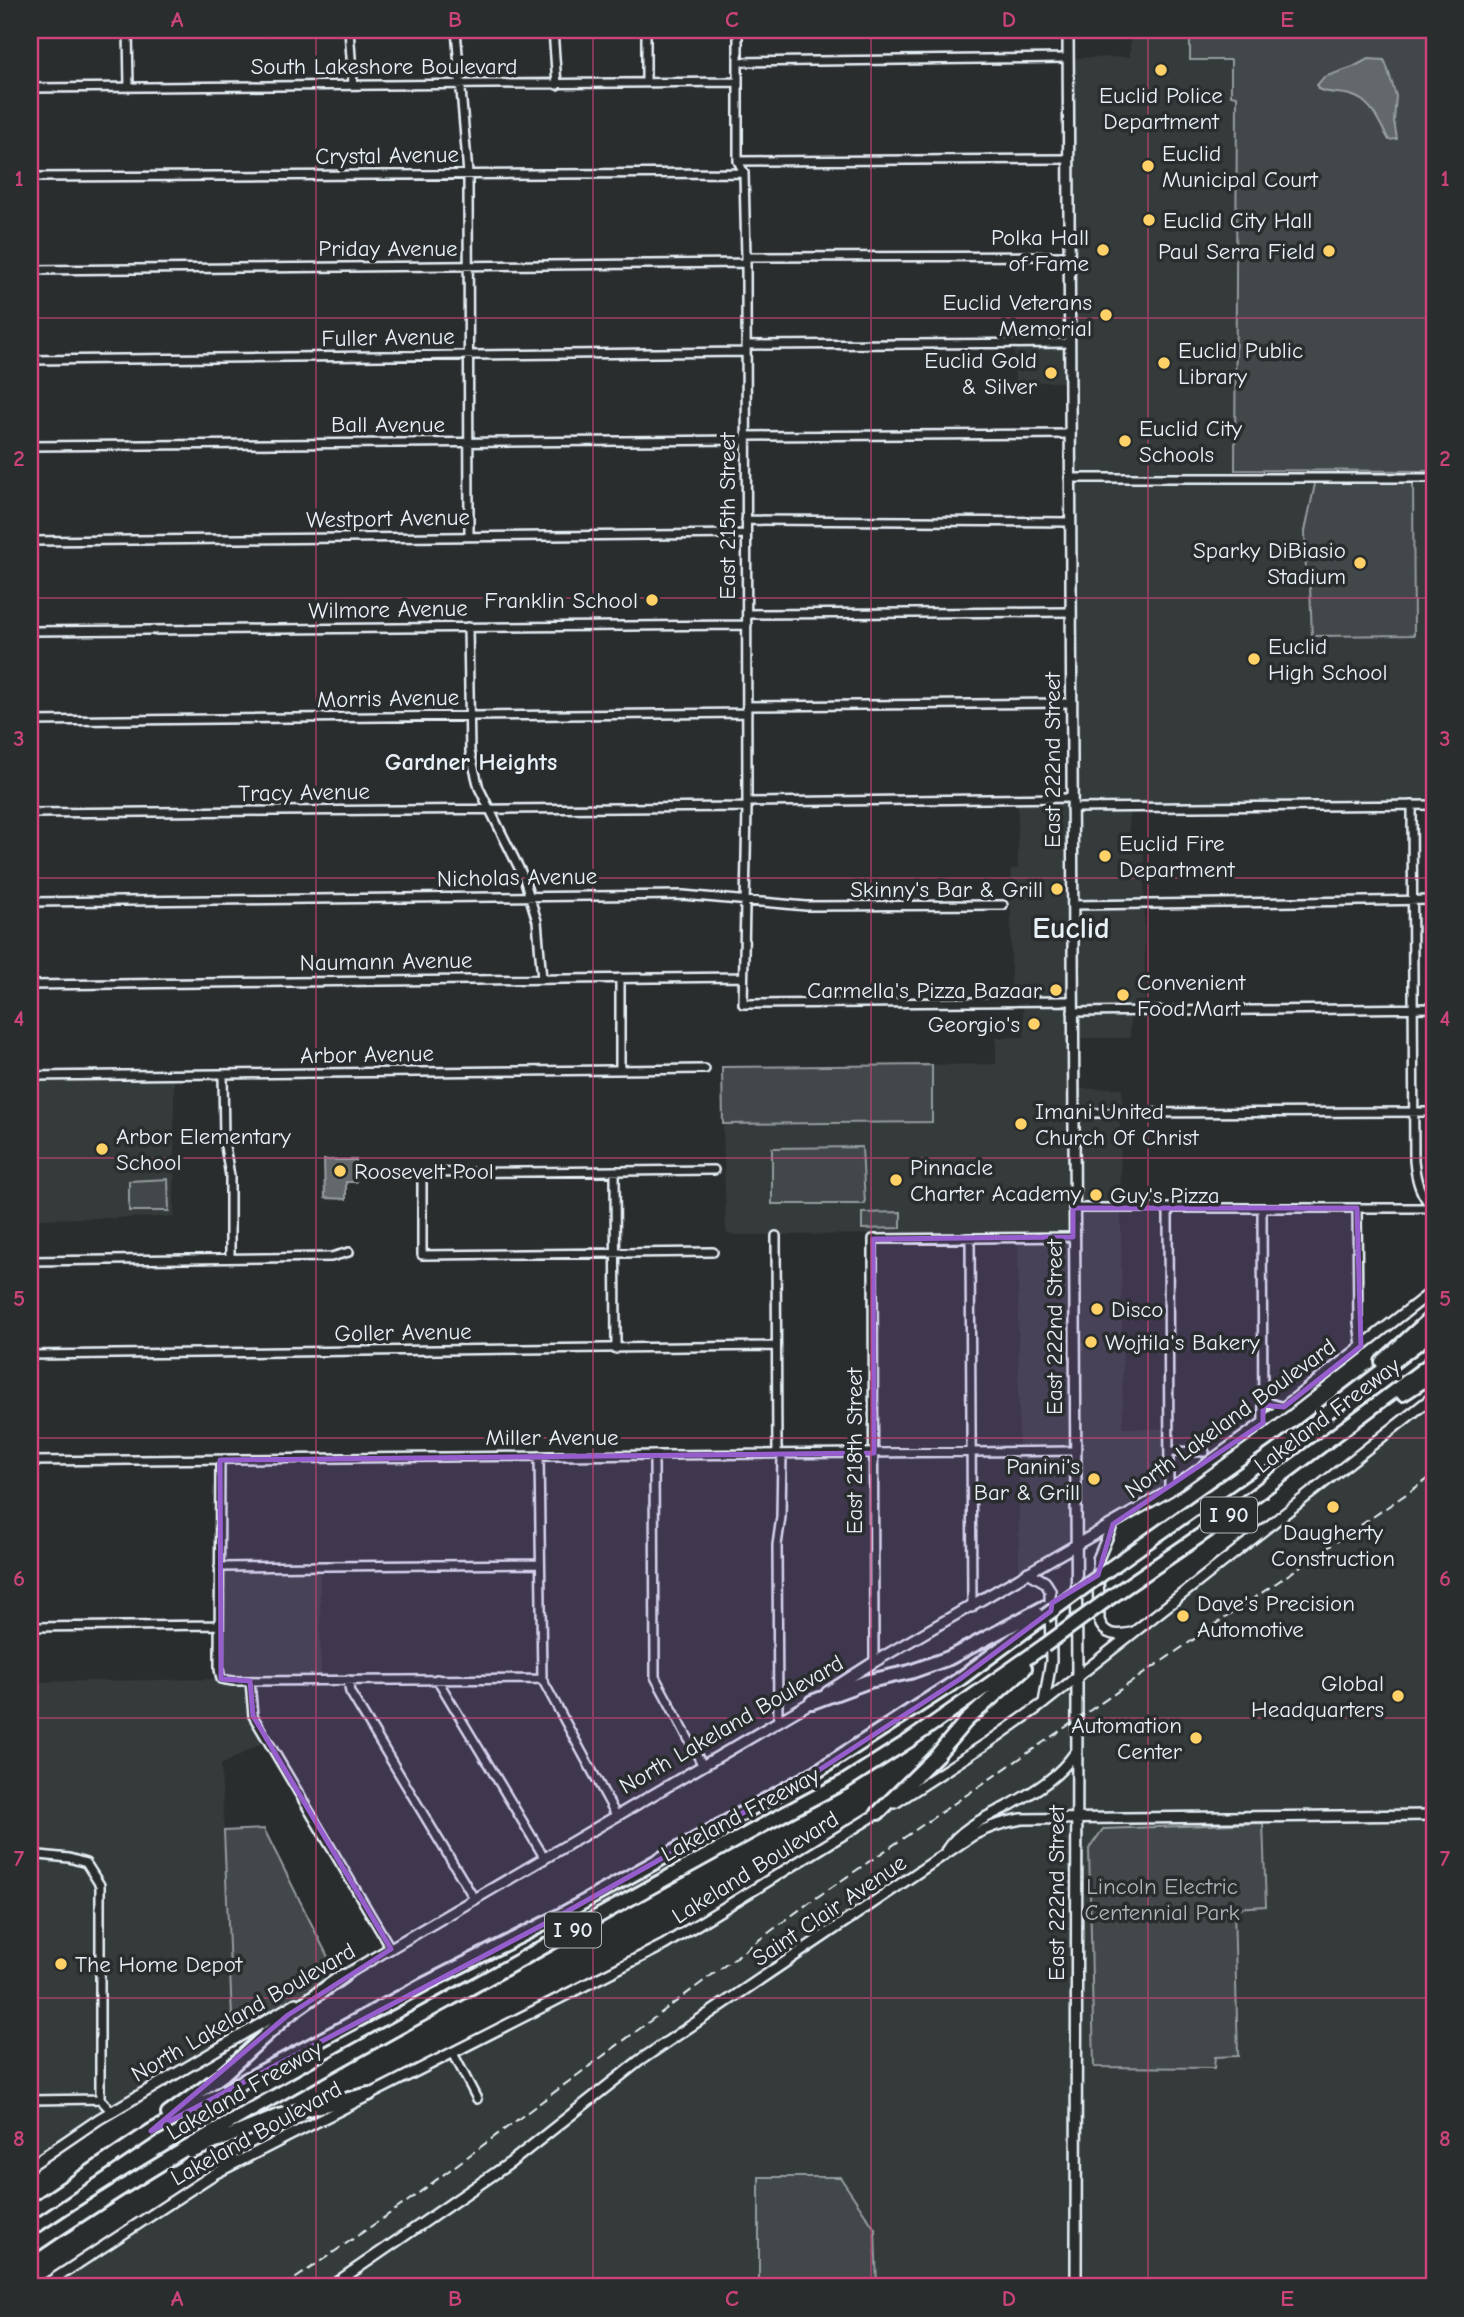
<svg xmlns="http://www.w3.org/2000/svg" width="1464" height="2317" font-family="'Comic Neue',sans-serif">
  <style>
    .built { fill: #363a3b }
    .green { fill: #424648; stroke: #959ca0; stroke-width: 2 }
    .water { fill: #63686b; stroke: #989fa3; stroke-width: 2 }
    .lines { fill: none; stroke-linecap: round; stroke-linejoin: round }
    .minor-casing { stroke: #e8f1f8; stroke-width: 12 }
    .tertiary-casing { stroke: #e8f1f8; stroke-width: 14 }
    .motorway-casing { stroke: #e8f1f8; stroke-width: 18 }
    .minor { stroke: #2a2d2e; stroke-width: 7 }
    .tertiary { stroke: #2a2d2e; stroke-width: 9 }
    .motorway { stroke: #2a2d2e; stroke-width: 12 }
    .rail { stroke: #e8f1f8; stroke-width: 2; stroke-dasharray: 10 5; stroke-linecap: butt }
    .motorway-bridge-casing { stroke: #e8f1f8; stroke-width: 18; stroke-linecap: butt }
    .motorway-bridge { stroke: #2a2d2e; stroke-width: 12 }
    .marked { fill: #965dcd; fill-opacity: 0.2; stroke: #965dcd; stroke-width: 5; stroke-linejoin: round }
    .grid { fill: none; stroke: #ca437a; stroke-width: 2; stroke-opacity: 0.55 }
    .poi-dot { fill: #ffd166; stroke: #2a2d2e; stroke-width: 2.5 }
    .labels { text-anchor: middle; stroke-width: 7; stroke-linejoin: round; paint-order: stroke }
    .shield { fill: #2a2d2e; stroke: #afb6bb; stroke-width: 2 }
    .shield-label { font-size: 21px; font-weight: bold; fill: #e8f1f8 }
    .street-label { font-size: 23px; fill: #e8f1f8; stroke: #2a2d2e }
    .poi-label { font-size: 23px; fill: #e8f1f8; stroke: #2a2d2e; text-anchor: start }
    .park-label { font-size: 23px; fill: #aeb5ba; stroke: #2a2d2e }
    .neighbourhood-label { font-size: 24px; font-weight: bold; fill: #e8f1f8; stroke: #2a2d2e }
    .district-label { font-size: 30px; font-weight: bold; fill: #e8f1f8; stroke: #2a2d2e }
    .neatline { fill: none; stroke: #ca437a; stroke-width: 2.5 }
    .grid-label { font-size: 23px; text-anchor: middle; font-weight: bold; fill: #ca437a }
  </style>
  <rect width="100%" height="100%" fill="#2a2d2e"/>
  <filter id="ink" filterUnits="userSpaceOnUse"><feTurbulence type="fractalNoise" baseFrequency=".0143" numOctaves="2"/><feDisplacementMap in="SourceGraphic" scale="14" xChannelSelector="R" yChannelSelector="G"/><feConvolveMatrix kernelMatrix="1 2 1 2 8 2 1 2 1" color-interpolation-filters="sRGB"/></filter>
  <g filter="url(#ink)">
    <path class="built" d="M180,30H271L272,38L180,39Z
      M1131,30H1190V60L1231,59V95H1237L1235,477L1069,478L1070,382H1015L1014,344L1070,343L1068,58L1130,57Z
      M1434,480V800L1116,804L1084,802L1076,798L1075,485L1083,482L1126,481Z
      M1071,798V808H1129V851L1144,852L1145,1012H1130V1038H1072L1073,1089L1122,1088L1123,1113L1120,1114L1123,1428L1169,1429V1491L1019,1578L1018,1238L1073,1237V1173L1067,1174V1230L1060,1233L735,1235L727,1234L726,1228L723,1124L932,1122V1065L996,1064V1038L1024,1037L1023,1002H1011V869H1018V799Z
      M174,1080V1217L30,1219V1082Z
      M1434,1396V2287H42L214,2174L664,1945L989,1742Z
      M320,1566L321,1680L250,1681L253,1716L267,1740L221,1765L233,2040L30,2166V1682L221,1679L219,1567Z"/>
    <path class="green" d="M1190,30H1434V471L1235,470L1237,96L1231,95V60H1190Z
      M1316,479L1413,480L1414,635L1312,636L1310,586L1306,576L1305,531Z
      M932,1065V1122L723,1124L722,1067Z
      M862,1147L865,1204H772V1148Z
      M168,1179L169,1211H129V1181Z
      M901,1212V1228L862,1229V1213Z
      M1263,1823L1266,1906L1234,1908L1238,2056L1215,2057L1214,2068L1094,2067L1089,1849L1103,1829Z
      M264,1829L339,1979L233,2040L224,1831Z
      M759,2177H840L875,2229L877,2287H759Z"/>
    <path class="water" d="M1368,59L1384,60L1386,64L1396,96L1394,121L1397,139L1389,140C1378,122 1373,101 1350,95C1339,92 1329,94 1318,89L1317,85L1324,77L1353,67Z
      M324,1160H356V1182H346V1199L325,1198Z"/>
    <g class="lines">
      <g class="minor-casing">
        <path id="minor" d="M128,30L129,87
          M349,30L353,84
          M456,30L468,174L469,536
          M553,30L557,85
          M738,30V161L744,173L746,257L747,807L743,1004L1072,1001
          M739,62L1068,58
          M646,83V30
          M30,88L738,82
          M738,161L1069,159
          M30,177L744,173
          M746,257L1070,256
          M30,270L746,263
          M746,345L1070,343
          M30,360L746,352
          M746,436L1070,434
          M30,446L746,440
          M1069,478H1434
          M746,520L1070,522
          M30,541L746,534
          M747,614L1070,612
          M468,627L470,752L479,788L524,878L537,921L542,979
          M30,631L747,625
          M747,706L1071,703
          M30,721L747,713
          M747,802L1071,798
          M1412,805L1414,1161C1416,1181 1420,1195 1434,1210
          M1071,808L1434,805
          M30,813L747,807
          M30,902L683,895L806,906L1003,905
          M1072,905L1434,900
          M620,978V1070
          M30,985L743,977
          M1072,1012L1434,1008
          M223,1075L224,1140L230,1176V1258
          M30,1076L705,1069
          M1073,1113L1434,1112
          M615,1171L616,1349
          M1073,1208H1432
          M1168,1208L1169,1491
          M1262,1208L1263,1423
          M1357,1208L1358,1322L1361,1346
          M776,1236L777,1454
          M970,1238L972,1608
          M713,1252L422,1255V1173L714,1170
          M30,1261L331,1257L349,1252
          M30,1355L776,1346
          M1263,1397L1270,1403L1284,1407
          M1170,1451L1205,1452
          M654,1455L655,1677L702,1764
          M539,1456L542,1679L616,1815
          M220,1460L219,1669L221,1679L233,1681L542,1679
          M30,1461L1074,1451
          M219,1567L540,1564
          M30,1627L219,1625
          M874,1662L873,1239L1073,1237
          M437,1679L544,1857
          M348,1680L350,1692L475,1900
          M250,1681L253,1716L391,1949
          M778,1721L777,1545L781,1517L782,1454
          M30,1854L69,1858L86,1863L100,1885V2099
          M453,2053L477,2099
          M30,2100L100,2099L111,2111"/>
      </g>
      <g class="tertiary-casing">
        <path id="tertiary" d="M1068,30L1077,1678L1076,2287
          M1112,1526L1098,1559L1099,1620C1104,1636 1117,1636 1131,1633
          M1028,1572L1045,1582L1050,1590L1051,1661L1044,1703
          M827,1692L874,1662L1169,1491L1263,1423L1434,1290
          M895,1803L989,1742L1040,1706L1434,1396
          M946,1851C960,1828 989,1816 1012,1804C1037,1790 1059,1776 1075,1753
          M338,1979L815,1700
          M30,2166L99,2119L296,2003
          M42,2287L214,2174L664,1945L883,1810
          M330,2287L510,2163L639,2061L973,1835C990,1826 1004,1822 1022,1819L1434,1815"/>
      </g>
      <g class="motorway-casing">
        <path id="motorway" d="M1382,1362L1434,1315
          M1403,1394L1434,1374
          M1109,1569L1286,1444L1434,1331
          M1108,1599L1217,1524L1434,1361
          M812,1702L869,1681L910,1672L949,1658L1045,1607
          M878,1813L937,1755L966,1721L1025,1668
          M168,2114L222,2075L288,2015L343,1976
          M191,2152L279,2116L369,2094
          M30,2213L151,2131L425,1984L550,1921L816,1772L960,1679L1045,1616
          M30,2248C170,2152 319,2071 468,1989C593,1920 717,1848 844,1782L910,1740L1044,1646"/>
      </g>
      <use href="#minor" class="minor"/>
      <use href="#tertiary" class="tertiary"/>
      <use href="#motorway" class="motorway"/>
      <path class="rail" d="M283,2287L408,2201L810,1902L1434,1475"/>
      <g class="motorway-bridge-casing">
        <path id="motorway-bridge" d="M1045,1616L1109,1569
          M1044,1646L1108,1599"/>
      </g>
      <use href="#motorway-bridge" class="motorway-bridge"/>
    </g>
  </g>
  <path class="marked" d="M1073,1208H1357L1361,1346L1284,1407L1263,1405V1423L1113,1524L1098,1575L1052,1603L1051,1611L960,1679L816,1772L550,1921L151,2131L288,2015L391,1949L253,1716L250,1681L221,1679L220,1460L874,1453L873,1239L1073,1237Z"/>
  <path class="grid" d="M316,30V2287M593,30V2287M871,30V2287M1148,30V2287M30,318H1434M30,598H1434M30,878H1434M30,1158H1434M30,1438H1434M30,1718H1434M30,1998H1434"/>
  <g class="poi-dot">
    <circle cx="1161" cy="70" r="7"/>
    <circle cx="1148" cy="166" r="7"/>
    <circle cx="1149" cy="220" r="7"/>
    <circle cx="1103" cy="250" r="7"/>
    <circle cx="1329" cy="251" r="7"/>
    <circle cx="1106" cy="315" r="7"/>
    <circle cx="1164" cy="363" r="7"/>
    <circle cx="1051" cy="373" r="7"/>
    <circle cx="1125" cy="441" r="7"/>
    <circle cx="1360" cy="563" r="7"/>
    <circle cx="652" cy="600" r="7"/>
    <circle cx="1254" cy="659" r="7"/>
    <circle cx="1105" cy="856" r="7"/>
    <circle cx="1057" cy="889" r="7"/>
    <circle cx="1056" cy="990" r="7"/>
    <circle cx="1123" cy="995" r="7"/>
    <circle cx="1034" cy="1024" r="7"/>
    <circle cx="1021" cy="1124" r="7"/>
    <circle cx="102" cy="1149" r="7"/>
    <circle cx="340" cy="1171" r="7"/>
    <circle cx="896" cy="1180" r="7"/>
    <circle cx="1096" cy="1195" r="7"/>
    <circle cx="1097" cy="1309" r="7"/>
    <circle cx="1091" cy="1342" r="7"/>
    <circle cx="1094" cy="1479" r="7"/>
    <circle cx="1333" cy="1507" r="7"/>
    <circle cx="1183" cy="1616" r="7"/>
    <circle cx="1398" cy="1696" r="7"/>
    <circle cx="1196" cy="1738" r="7"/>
    <circle cx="61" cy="1964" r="7"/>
  </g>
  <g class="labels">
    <g class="shield">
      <rect x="1201" y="1497.5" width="56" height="35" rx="5"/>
      <rect x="545" y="1912.5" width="56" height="35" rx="5"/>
    </g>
    <g class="shield-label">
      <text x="1229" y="1522">I 90</text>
      <text x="573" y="1937">I 90</text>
    </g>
    <g class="street-label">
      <text x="384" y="74">South Lakeshore Boulevard</text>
      <text transform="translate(387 155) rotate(-1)" y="8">Crystal Avenue</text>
      <text x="388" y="256">Priday Avenue</text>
      <text transform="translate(388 337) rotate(-1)" y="8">Fuller Avenue</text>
      <text x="388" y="432">Ball Avenue</text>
      <text transform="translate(727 516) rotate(-90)" y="8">East 215th Street</text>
      <text transform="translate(388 518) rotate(-1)" y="8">Westport Avenue</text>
      <text transform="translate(388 609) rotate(-1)" y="8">Wilmore Avenue</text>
      <text transform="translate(388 698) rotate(-1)" y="8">Morris Avenue</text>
      <text transform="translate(1052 760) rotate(-90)" y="8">East 222nd Street</text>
      <text transform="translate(304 792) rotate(-1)" y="8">Tracy Avenue</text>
      <text transform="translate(517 877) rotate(-1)" y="8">Nicholas Avenue</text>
      <text transform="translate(386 961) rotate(-1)" y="8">Naumann Avenue</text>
      <text transform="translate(367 1054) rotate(-1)" y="8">Arbor Avenue</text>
      <text transform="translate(1054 1327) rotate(-90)" y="8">East 222nd Street</text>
      <text transform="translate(403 1332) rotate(-1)" y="8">Goller Avenue</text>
      <text transform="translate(1327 1415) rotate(-37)" y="8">Lakeland Freeway</text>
      <text transform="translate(1230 1418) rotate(-36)" y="8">North Lakeland Boulevard</text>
      <text x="552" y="1445">Miller Avenue</text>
      <text transform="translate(854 1451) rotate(-90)" y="8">East 218th Street</text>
      <text transform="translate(731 1724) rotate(-30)" y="8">North Lakeland Boulevard</text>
      <text transform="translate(740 1814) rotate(-28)" y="8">Lakeland Freeway</text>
      <text transform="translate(755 1867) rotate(-32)" y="8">Lakeland Boulevard</text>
      <text transform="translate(1056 1893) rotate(-90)" y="8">East 222nd Street</text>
      <text transform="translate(829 1910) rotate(-34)" y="8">Saint Clair Avenue</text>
      <text transform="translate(243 2012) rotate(-30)" y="8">North Lakeland Boulevard</text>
      <text transform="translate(244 2090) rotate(-30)" y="8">Lakeland Freeway</text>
      <text transform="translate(256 2133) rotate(-29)" y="8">Lakeland Boulevard</text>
    </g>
    <g class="poi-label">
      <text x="1161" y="103" text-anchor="middle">Euclid Police<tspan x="1161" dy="26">Department</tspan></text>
      <text x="1162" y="161">Euclid<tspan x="1162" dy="26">Municipal Court</tspan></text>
      <text x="1163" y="228">Euclid City Hall</text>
      <text x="1089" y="245" text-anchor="end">Polka Hall<tspan x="1089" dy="26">of Fame</tspan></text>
      <text x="1315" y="259" text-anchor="end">Paul Serra Field</text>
      <text x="1092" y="310" text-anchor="end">Euclid Veterans<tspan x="1092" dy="26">Memorial</tspan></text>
      <text x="1178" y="358">Euclid Public<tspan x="1178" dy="26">Library</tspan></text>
      <text x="1037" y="368" text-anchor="end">Euclid Gold<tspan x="1037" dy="26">&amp; Silver</tspan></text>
      <text x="1139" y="436">Euclid City<tspan x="1139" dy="26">Schools</tspan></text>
      <text x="1346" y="558" text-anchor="end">Sparky DiBiasio<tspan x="1346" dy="26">Stadium</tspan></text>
      <text x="638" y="608" text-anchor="end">Franklin School</text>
      <text x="1268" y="654">Euclid<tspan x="1268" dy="26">High School</tspan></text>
      <text x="1119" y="851">Euclid Fire<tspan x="1119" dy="26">Department</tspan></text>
      <text x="1043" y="897" text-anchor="end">Skinny's Bar &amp; Grill</text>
      <text x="1137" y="990">Convenient<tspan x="1137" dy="26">Food Mart</tspan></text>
      <text x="1042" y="998" text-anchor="end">Carmella's Pizza Bazaar</text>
      <text x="1020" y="1032" text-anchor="end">Georgio's</text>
      <text x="1035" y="1119">Imani United<tspan x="1035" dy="26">Church Of Christ</tspan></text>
      <text x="116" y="1144">Arbor Elementary<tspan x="116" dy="26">School</tspan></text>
      <text x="910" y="1175">Pinnacle<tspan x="910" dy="26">Charter Academy</tspan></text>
      <text x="354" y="1179">Roosevelt Pool</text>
      <text x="1110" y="1203">Guy's Pizza</text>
      <text x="1111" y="1317">Disco</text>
      <text x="1105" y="1350">Wojtila's Bakery</text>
      <text x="1080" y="1474" text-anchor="end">Panini's<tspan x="1080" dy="26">Bar &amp; Grill</tspan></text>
      <text x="1333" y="1540" text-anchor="middle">Daugherty<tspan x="1333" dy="26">Construction</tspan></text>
      <text x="1197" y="1611">Dave's Precision<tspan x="1197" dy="26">Automotive</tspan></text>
      <text x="1384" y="1691" text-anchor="end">Global<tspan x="1384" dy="26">Headquarters</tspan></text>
      <text x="1182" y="1733" text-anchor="end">Automation<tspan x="1182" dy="26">Center</tspan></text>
      <text x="75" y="1972">The Home Depot</text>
    </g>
    <g class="park-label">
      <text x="1162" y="1894">Lincoln Electric<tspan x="1162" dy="26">Centennial Park</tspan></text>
    </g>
    <g class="neighbourhood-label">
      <text x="471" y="770">Gardner Heights</text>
    </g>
    <g class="district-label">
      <text x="1071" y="938">Euclid</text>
    </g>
  </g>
  <rect width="1464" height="2317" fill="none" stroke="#2a2d2e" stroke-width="77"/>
  <rect x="38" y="38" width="1388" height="2240" class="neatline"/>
  <g class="grid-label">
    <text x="177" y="27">A</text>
    <text x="455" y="27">B</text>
    <text x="732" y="27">C</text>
    <text x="1009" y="27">D</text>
    <text x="1287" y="27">E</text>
    <text x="19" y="186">1</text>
    <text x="1445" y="186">1</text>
    <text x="19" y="466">2</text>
    <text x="1445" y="466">2</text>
    <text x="19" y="746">3</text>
    <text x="1445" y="746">3</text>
    <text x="19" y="1026">4</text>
    <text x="1445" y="1026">4</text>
    <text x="19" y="1306">5</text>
    <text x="1445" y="1306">5</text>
    <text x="19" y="1586">6</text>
    <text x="1445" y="1586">6</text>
    <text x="19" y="1866">7</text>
    <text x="1445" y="1866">7</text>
    <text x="19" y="2146">8</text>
    <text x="1445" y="2146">8</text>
    <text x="177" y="2306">A</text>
    <text x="455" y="2306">B</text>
    <text x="732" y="2306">C</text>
    <text x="1009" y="2306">D</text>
    <text x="1287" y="2306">E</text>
  </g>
</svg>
